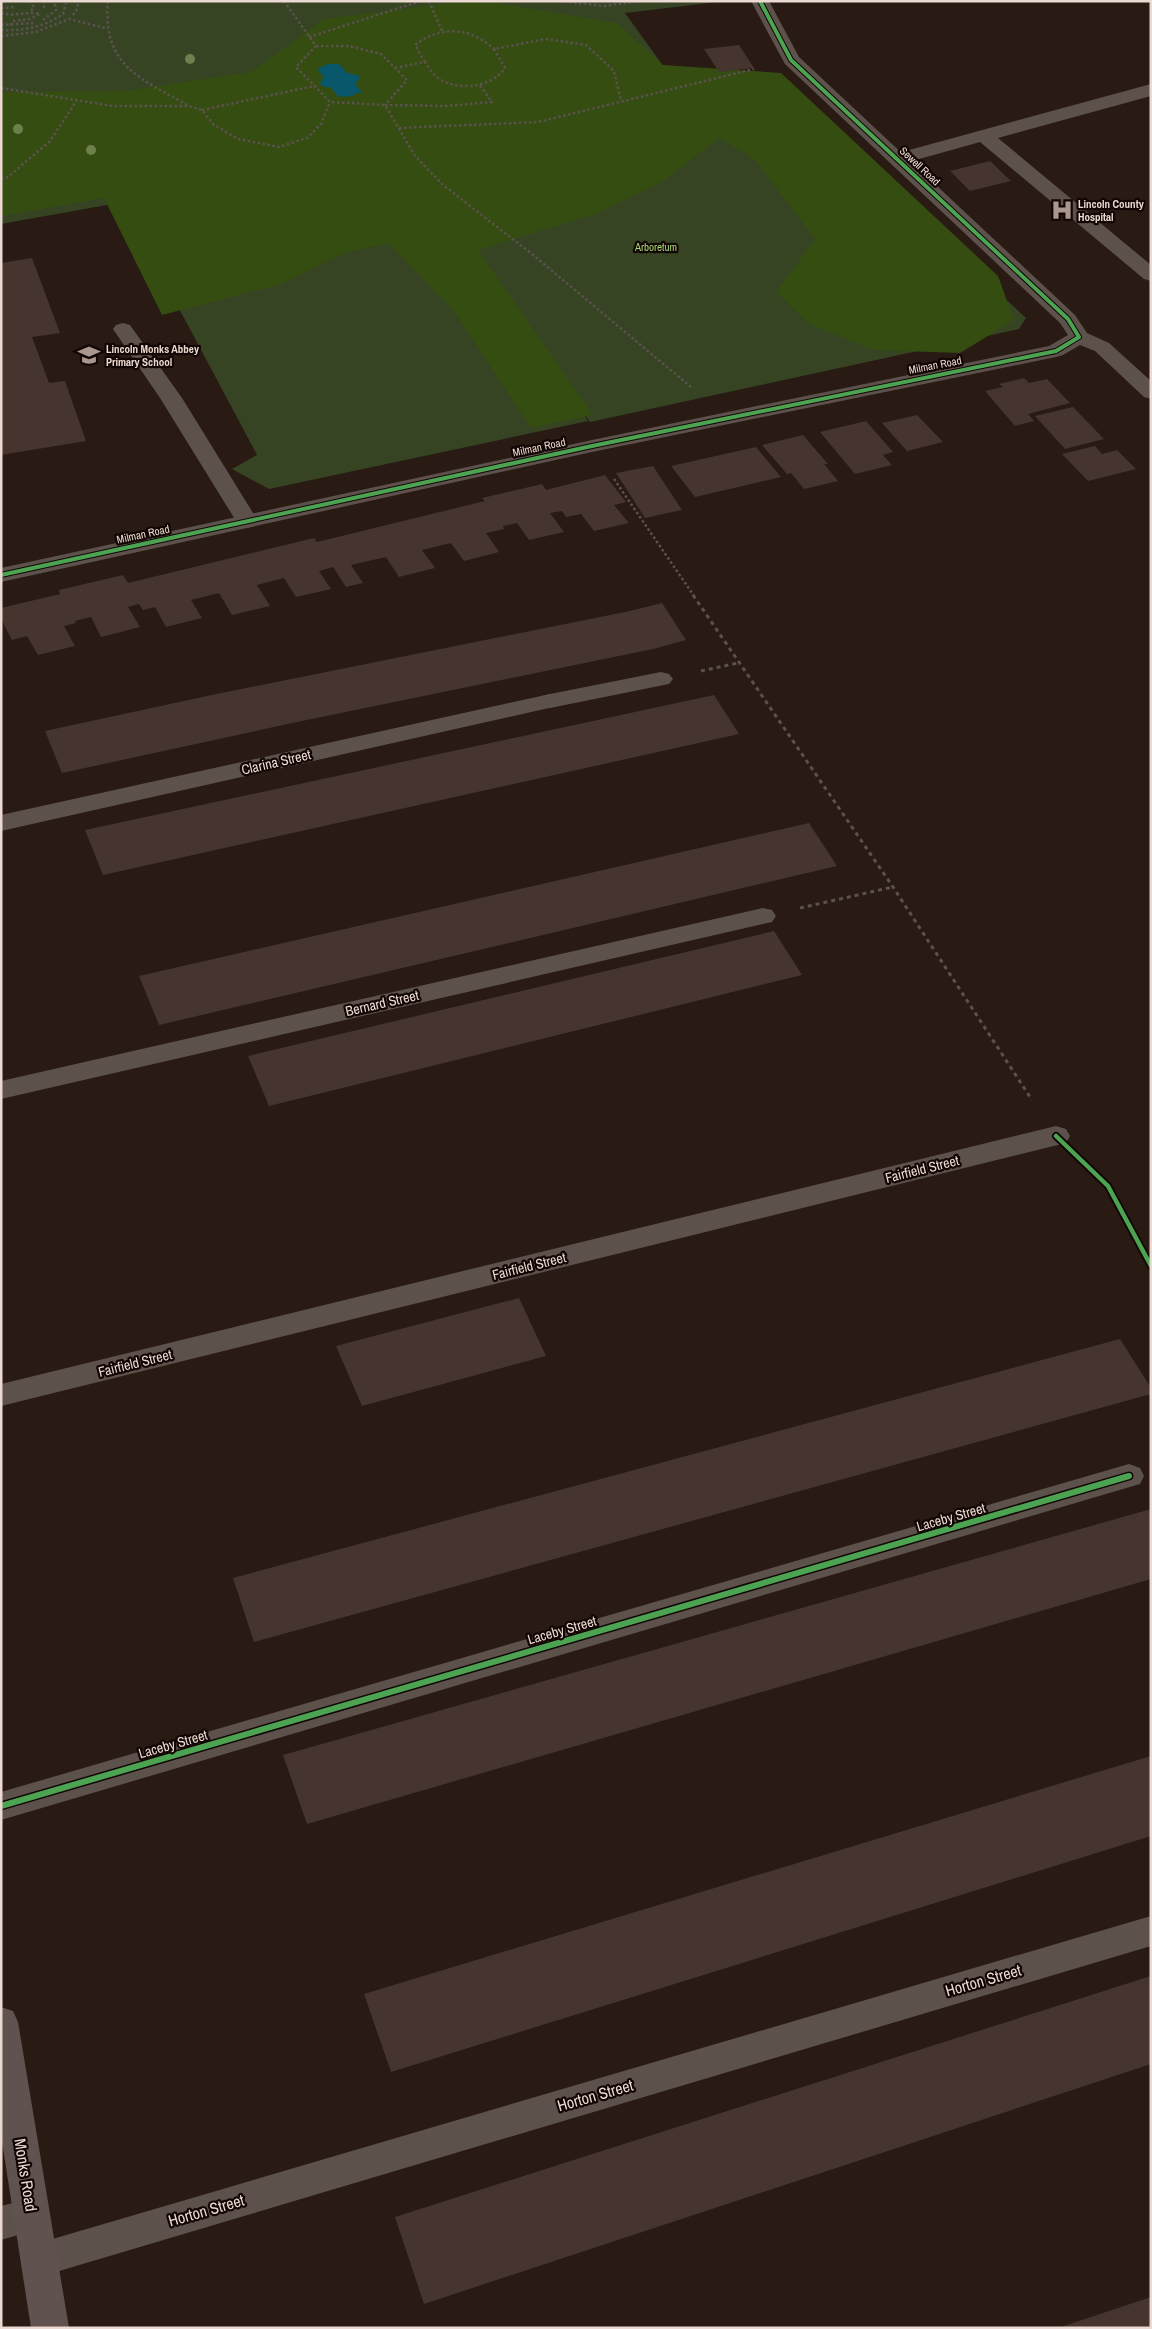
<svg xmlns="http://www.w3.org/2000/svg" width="1152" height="2329" font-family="'Archivo Narrow',sans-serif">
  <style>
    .green { fill: #364424 }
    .forest { fill: #354d11 }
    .water { fill: #08576a }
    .building { fill: #46352e }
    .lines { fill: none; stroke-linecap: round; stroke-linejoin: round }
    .path-far1 { stroke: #5b514d; stroke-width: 2.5; stroke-dasharray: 2.5 2.5; stroke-linecap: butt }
    .path { stroke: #5b514d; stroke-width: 3; stroke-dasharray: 4 4; stroke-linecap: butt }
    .lane { fill: #5d514c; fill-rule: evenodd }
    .street { fill: #5d514c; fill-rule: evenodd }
    .secondary { fill: #60534f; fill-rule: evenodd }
    .cycleway-far2-casing { stroke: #110603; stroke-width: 6 }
    .cycleway-far1-casing { stroke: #110603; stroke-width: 8 }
    .cycleway-casing { stroke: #110603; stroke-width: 9 }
    .cycleway-far2 { stroke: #4ca352; stroke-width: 4 }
    .cycleway-far1 { stroke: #4ca352; stroke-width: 4.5 }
    .cycleway { stroke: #4ca352; stroke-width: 6 }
    .tree { fill: #6e814c }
    .labels { text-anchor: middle; stroke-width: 4.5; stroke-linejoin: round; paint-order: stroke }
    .far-street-label { font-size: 11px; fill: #ecd9d1; stroke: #110603 }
    .far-poi-label { font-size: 11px; font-weight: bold; fill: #ecd9d1; stroke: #110603; text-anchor: start }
    .far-park-label { font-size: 11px; fill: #a6d67a; stroke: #110603 }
    .street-label { font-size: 14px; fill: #ecd9d1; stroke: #110603 }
    .near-street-label { font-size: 16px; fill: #ecd9d1; stroke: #110603 }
  </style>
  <rect width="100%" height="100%" fill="#291a14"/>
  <path class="green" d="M1,1H726L625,13L682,92L763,73L1026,318L1019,329L590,422L392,154L1,224Z
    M393,159L588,421L269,489L232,469L257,455L127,211Z"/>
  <path class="forest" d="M464,1H484L617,23L663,65L781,73L998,276L1014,320L960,353L873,350L811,325L776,292L815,239L754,159L719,138L664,181L596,214L478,250L593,415L531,428L454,311L388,243L345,253L281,284L162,315L104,198L1,216V92L125,91L251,72L324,19Z"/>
  <path class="water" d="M328,64H339L347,73L357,75L360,78L355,84L362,92L354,94L353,96L339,97L331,88L322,86L320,83L324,77L317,69Z"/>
  <path class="building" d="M739,45L754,68L719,72L704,49Z
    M990,161L1011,181L970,191L950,171Z
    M32,258L60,333L32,337L49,383L65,381L86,441L1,455V263Z
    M1024,378L1029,383L1047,379L1070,403L1028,414L1034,421L1015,426L985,391L1003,387L999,384Z
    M1073,407L1104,439L1065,449L1035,416Z
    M917,415L943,442L907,451L882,423Z
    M866,421L893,452L883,455L892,465L855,474L820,432Z
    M803,435L828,464H824L838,481L804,489L791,473L787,474L762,445Z
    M1095,446L1102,454L1117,450L1136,469L1088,481L1062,454Z
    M756,447L781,477L695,497L671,466Z
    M653,466L682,510L645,518L616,473Z
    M605,475L626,502L614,505L629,523L594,531L581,514L566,517L562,511L550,513L564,532L529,540L517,523L503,526L504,529L486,533L499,552L464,561L451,543L422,550L435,568L399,577L386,557L351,565L363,583L346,587L333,567L319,571L331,589L296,597L284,578L257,585L270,606L232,615L219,593L191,600L202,618L166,627L155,607L143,610L139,604L128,607L140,627L101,637L91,617L75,621L76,623L64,626L75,646L38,655L27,636L12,640L1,619V608L60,594L59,590L123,575L128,583L314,538L317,542L485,501L482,498L542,484L546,490Z
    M662,603L686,640L653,649L297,722L62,773L45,731L221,693L630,611Z
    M714,695L739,734L103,875L85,830Z
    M809,823L837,866L159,1025L139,976Z
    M774,931L802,975L269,1106L248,1056Z
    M519,1298L546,1356L362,1406L336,1346Z
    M1120,1339L1151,1388V1394L254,1642L233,1578Z
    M1151,1509V1579L307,1824L283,1755Z
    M1151,1756V1836L391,2072L364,1994Z
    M1151,1976V2064L424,2304L395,2217Z
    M1151,2297V2328H1061V2327Z"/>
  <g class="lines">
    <path class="path-far1" d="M29,1L34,7L31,11
      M43,1L45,5L43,9
      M108,1C102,66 140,78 189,106
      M284,1L316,46L296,67L330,102L385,105L415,156L443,185L532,254L692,388
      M429,1L442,31
      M559,1L604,6L638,1
      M1,4L6,1
      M1,8L16,7
      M1,13C14,17 27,11 40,14L30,19L13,21L10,26
      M73,15L78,8L77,1
      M43,20L56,10L54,1
      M1,25L35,23
      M1,30C24,31 44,27 63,14L66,3
      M1,36L36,32L69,19L105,28
      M309,37L421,1
      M316,46H349L381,54L407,80L385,105
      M425,62L415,45C441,25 470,27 494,49
      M395,68L425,62C429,68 434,76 441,80C461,91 492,87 505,68L494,49L546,39L586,45L614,71L621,101
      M1,88L113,106H189L202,110L214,125L238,139L279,147L307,138L321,124L330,102
      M385,105L447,106L492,102L479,84
      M202,110L314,86
      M399,128L538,122L754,69
      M1,179L8,177L50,141L77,100
      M614,479L694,596"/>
    <path class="path" d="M693,595L893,887L1032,1100
      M701,671L738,663
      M800,908L893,887"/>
    <path class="lane" d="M1151,84V96L998,138L1151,265V281L1144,279L980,142L898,165L891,163L888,159L891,155Z
      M123,323L130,325L182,398L258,521L255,526L247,528L239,526L236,521L160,398L113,329L116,325Z
      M661,672L669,674L673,679L669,684L550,708L542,706L538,701L542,696L550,694Z"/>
    <path class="street" d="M751,1H769L799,57L1075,315L1087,333L1109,343L1151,381V399L1144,397L1095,351L1080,345L1063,355L1056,357L592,452L1,582V568L592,440L1049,346L1068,335L1060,323L785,64Z
      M550,694L558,696L562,701L558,706L1,831V815Z
      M763,908L772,910L776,916L772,922L1,1099V1081Z
      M1056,1126L1066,1129L1070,1136L1066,1143L1,1406V1384Z
      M1129,1464L1140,1468L1144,1476L1140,1484L1,1820V1792Z
      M1151,1916V1946L39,2277L26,2272L21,2260L26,2248L39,2243Z
      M32,2198L45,2203L50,2215L45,2227L1,2240V2206Z"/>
    <path class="secondary" d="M1,2007L13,2011L18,2022L69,2328H31L1,2135Z"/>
    <g class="cycleway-far2-casing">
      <path id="cycleway-far2" d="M1,575L592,446L1056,351L1079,337L1068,319L791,60L760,1"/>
    </g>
    <g class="cycleway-far1-casing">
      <path id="cycleway-far1" d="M1056,1136L1108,1186L1151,1266"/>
    </g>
    <g class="cycleway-casing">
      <path id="cycleway" d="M1,1806L1129,1476"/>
    </g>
    <use href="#cycleway-far2" class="cycleway-far2"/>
    <use href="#cycleway-far1" class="cycleway-far1"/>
    <use href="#cycleway" class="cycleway"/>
  </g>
  <g class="tree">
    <circle cx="190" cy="59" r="5"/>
    <circle cx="18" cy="129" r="5"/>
    <circle cx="91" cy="150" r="5"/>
  </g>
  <defs>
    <g id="hospital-bare" transform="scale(1.725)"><path d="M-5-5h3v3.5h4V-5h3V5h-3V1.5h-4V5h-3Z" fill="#a8968f" stroke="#110603" stroke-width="2.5" paint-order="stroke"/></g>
    <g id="school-bare" transform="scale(1.725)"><path d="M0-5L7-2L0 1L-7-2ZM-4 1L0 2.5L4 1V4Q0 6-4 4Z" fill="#a8968f" stroke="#110603" stroke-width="2.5" paint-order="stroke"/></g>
  </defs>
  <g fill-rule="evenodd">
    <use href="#hospital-bare" x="1062" y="210"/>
    <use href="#school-bare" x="89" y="355"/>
  </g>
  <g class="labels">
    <g class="far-street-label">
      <text transform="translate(920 166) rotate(43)" y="4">Sewell Road</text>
      <text transform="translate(935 365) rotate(-11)" y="4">Milman Road</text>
      <text transform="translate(539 447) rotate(-12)" y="4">Milman Road</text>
      <text transform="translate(143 534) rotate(-12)" y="4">Milman Road</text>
    </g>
    <g class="far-poi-label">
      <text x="1078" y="208">Lincoln County<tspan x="1078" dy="13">Hospital</tspan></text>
      <text x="106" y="353">Lincoln Monks Abbey<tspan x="106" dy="13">Primary School</tspan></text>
    </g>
    <g class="far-park-label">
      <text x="656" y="251">Arboretum</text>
    </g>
    <g class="street-label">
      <text transform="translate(276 762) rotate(-13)" y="5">Clarina Street</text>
      <text transform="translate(382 1003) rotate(-13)" y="5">Bernard Street</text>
      <text transform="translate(922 1169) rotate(-14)" y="5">Fairfield Street</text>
      <text transform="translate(529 1266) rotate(-14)" y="5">Fairfield Street</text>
      <text transform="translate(135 1363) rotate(-14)" y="5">Fairfield Street</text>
      <text transform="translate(951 1517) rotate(-16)" y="5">Laceby Street</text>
      <text transform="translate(562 1630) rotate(-16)" y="5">Laceby Street</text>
      <text transform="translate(173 1744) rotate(-16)" y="5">Laceby Street</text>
    </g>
    <g class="near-street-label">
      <text transform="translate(983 1980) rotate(-16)" y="6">Horton Street</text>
      <text transform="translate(595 2095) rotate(-16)" y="6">Horton Street</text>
      <text transform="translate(26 2175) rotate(81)" y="6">Monks Road</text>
      <text transform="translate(206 2210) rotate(-16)" y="6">Horton Street</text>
    </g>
  </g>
  <rect width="1152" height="2329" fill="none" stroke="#ecd9d1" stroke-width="5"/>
</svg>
